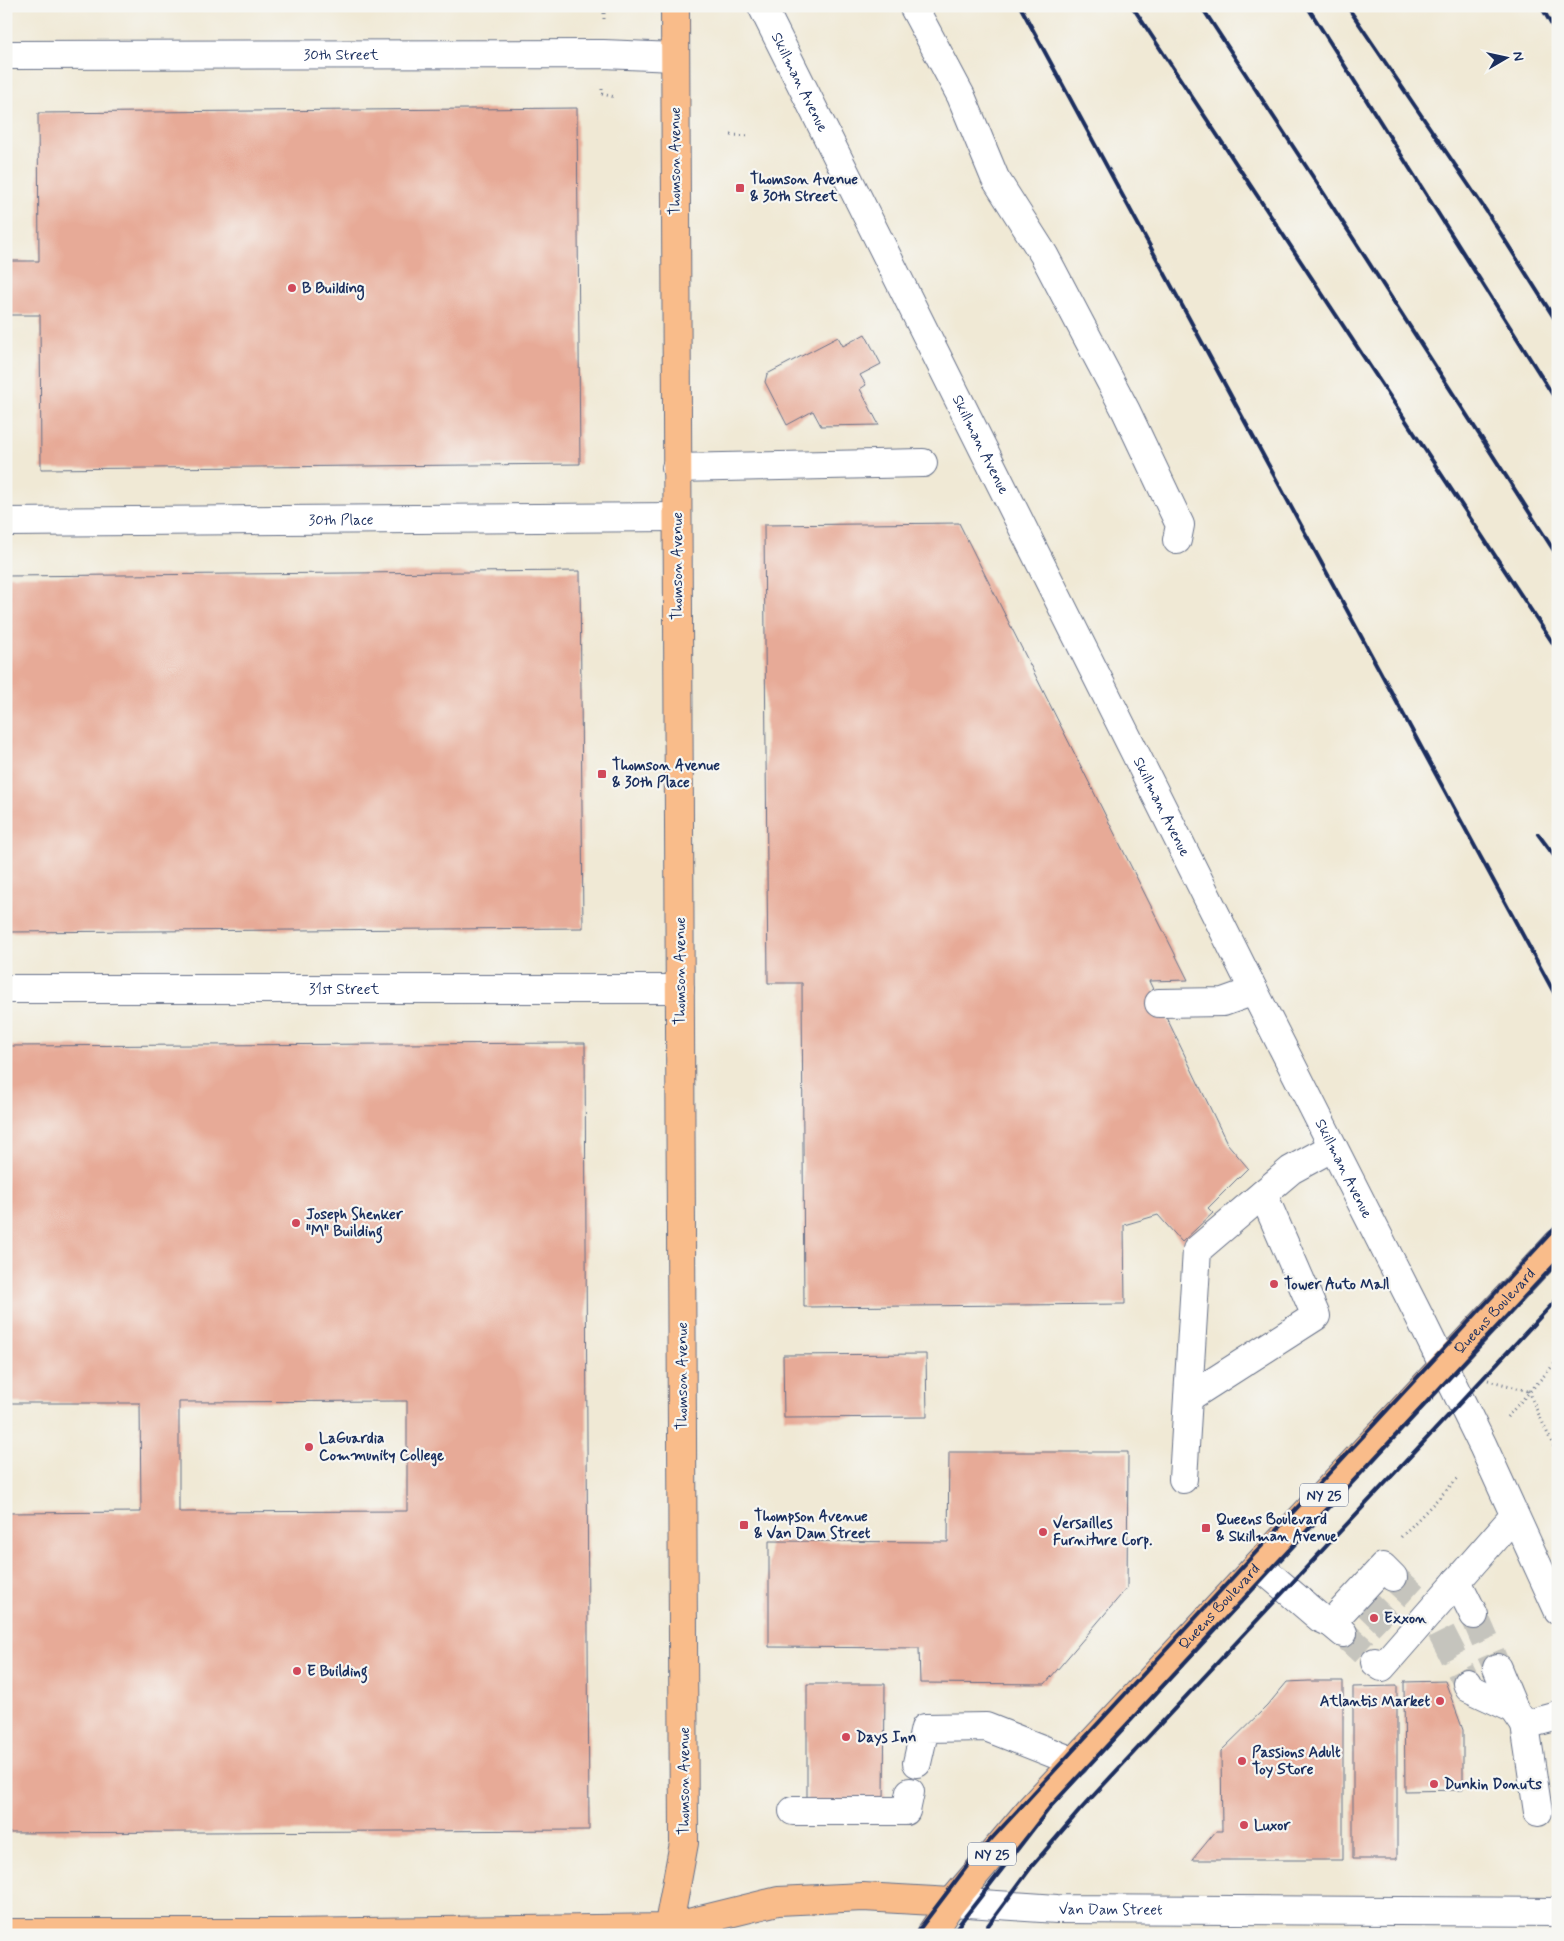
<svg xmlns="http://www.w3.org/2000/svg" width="1564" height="1941" font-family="Mynerve,sans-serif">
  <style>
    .building { fill: #e7aa97; fill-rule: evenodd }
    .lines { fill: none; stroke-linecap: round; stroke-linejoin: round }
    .minor-tunnel { stroke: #c5c4bd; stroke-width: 28; stroke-dasharray: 28 14; stroke-linecap: butt }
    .minor-casing { stroke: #667088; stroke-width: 30 }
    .major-casing { stroke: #667088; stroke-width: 30 }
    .path { stroke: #667088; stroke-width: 3; stroke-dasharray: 1 4; stroke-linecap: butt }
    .minor { stroke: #fff; stroke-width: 28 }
    .major { stroke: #f9bc8a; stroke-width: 28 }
    .rail { stroke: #1b2f5e; stroke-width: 4 }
    .poi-dot { fill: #d1495b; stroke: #f6f6f2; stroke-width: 2 }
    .labels { text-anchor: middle; stroke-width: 4.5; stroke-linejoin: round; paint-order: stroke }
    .shield { fill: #f6f6f2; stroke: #5d6b8a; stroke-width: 1 }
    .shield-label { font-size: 14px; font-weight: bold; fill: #1b2f5e }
    .street-label { font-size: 15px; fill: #1b2f5e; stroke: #f6f6f2 }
    .poi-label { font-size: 15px; font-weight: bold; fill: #1b2f5e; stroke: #f6f6f2; text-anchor: start }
  </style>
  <rect width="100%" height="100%" fill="#f6f6f2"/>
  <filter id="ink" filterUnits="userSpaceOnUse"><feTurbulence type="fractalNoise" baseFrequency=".02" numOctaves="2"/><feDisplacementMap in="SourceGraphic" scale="10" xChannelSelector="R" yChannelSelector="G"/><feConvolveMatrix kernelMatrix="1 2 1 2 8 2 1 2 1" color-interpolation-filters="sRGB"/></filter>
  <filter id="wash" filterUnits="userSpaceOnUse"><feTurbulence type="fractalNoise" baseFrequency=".0096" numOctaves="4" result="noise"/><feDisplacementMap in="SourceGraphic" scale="20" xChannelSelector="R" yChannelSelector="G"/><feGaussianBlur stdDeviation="1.12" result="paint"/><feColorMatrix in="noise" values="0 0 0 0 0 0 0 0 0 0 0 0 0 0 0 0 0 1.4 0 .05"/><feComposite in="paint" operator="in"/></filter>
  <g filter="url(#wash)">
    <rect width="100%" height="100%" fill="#f0e9d5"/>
    <g id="blocks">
      <path class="building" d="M577,108L580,464L41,469L40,315H6V261H39L38,113Z
        M865,334L881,364L860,375L866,385L860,389L879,425L821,426L813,411L787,425L765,382L767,374L838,337L843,346Z
        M959,523L1188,980L1149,981L1227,1143L1248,1168L1208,1208L1213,1213L1182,1242L1158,1215L1124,1225L1125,1304L804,1307L802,983H768L764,525Z
        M580,571L583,928L6,932V576Z
        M585,1043L589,1830L6,1833V1513L141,1512L140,1403H6V1046ZM407,1401V1511L179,1512V1402Z
        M926,1354L927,1417L784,1418L783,1355Z
        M949,1452H1128L1127,1588L1045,1684L920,1683L919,1648L769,1647V1541L948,1542Z
        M1309,1681H1343V1860H1192L1216,1831H1222L1221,1751L1267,1706L1287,1682Z
        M1445,1681L1463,1730V1790L1405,1791L1404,1682Z
        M807,1684H885L884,1802H807Z
        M1397,1686V1859H1353V1687Z"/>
    </g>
  </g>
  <g filter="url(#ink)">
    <use href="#blocks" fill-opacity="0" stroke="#667088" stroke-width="1"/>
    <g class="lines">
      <path class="minor-tunnel" d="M1393,1577L1425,1606
        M1368,1605L1400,1636
        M1474,1615L1497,1668
        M1441,1632L1467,1683
        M1343,1633L1375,1662"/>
      <g class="minor-casing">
        <g id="minor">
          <path id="s1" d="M762,6L1254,991L1419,1316L1483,1446L1558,1610"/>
          <path d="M913,6L961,96L995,178L1044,255L1126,411L1180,525L1177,540"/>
          <path id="s2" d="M6,55L603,54L675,57"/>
          <path d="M676,468L923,463"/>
          <path id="s3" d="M6,522L677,517"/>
          <path id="s4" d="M6,989H680"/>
          <path d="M1159,1003L1223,1002L1254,991"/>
          <path d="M1188,1398L1316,1316L1263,1194"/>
          <path d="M1183,1479L1197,1250L1291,1170L1333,1147"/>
          <path d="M1258,1565L1320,1618L1331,1623L1343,1633"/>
          <path d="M1457,1581L1474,1615"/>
          <path d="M1331,1623L1383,1567L1393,1577"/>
          <path d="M1375,1662L1382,1667L1514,1516"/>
          <path d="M1497,1668L1514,1709L1525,1725L1558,1716"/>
          <path d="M1467,1683L1469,1688L1514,1709"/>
          <path d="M1525,1725L1538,1812"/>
          <path d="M917,1763L925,1728L986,1727L1075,1762"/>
          <path d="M793,1811H906L910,1792"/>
          <path id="s5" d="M952,1902L1057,1909L1558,1912"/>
        </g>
      </g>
      <g class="major-casing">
        <g id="major">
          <path d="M6,1933H284L668,1928L778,1901L863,1897L952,1902"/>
          <path d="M667,1935L684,1843L675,6"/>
          <path id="s6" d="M930,1935L952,1902L1032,1807L1558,1243"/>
        </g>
      </g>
      <path class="path" d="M604,19V11
        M602,89V94L615,97
        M731,135L751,136
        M1488,1380L1528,1391
        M1528,1391L1558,1456
        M1507,1417L1558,1360
        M1401,1537L1459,1477"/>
      <use href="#minor" class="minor"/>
      <use href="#major" class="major"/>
      <path class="rail" d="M1020,6L1558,1000
        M1132,6L1558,651
        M1201,6L1351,235L1558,557
        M1307,6L1558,403
        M1347,6L1489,215L1558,324
        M1541,6L1558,36
        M1538,834L1558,861
        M915,1935L971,1861L1558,1225
        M951,1935L1051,1806L1558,1261
        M981,1935L1032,1866L1080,1810L1558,1298"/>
    </g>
  </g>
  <g class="poi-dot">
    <rect x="735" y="183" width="10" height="10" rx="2.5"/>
    <circle cx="292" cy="288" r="5"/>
    <rect x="597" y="769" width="10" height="10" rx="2.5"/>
    <circle cx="296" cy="1223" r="5"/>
    <circle cx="1274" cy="1284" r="5"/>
    <circle cx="309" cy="1447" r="5"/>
    <rect x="739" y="1520" width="10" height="10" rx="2.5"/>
    <rect x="1201" y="1523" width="10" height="10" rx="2.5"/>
    <circle cx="1043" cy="1532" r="5"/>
    <circle cx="1374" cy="1618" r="5"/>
    <circle cx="297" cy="1671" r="5"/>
    <circle cx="1440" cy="1701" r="5"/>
    <circle cx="846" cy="1737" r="5"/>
    <circle cx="1242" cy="1761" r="5"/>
    <circle cx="1434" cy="1784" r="5"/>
    <circle cx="1244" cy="1825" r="5"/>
  </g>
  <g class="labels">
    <g class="shield">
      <rect x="1300" y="1483.5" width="48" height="23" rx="4"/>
      <rect x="968" y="1842.5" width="48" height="23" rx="4"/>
    </g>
    <g class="shield-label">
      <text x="1324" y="1500">NY 25</text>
      <text x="992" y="1859">NY 25</text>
    </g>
    <g class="street-label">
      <text dy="5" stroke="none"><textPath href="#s2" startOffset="335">30th Street</textPath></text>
      <text dy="5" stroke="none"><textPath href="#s1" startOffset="85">Skillman Avenue</textPath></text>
      <text transform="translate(675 161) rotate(-90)" y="5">Thomson Avenue</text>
      <text dy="5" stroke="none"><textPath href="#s1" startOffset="490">Skillman Avenue</textPath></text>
      <text dy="5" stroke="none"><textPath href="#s3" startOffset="335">30th Place</textPath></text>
      <text transform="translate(677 566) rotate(-90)" y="5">Thomson Avenue</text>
      <text dy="5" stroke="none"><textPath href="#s1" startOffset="895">Skillman Avenue</textPath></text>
      <text transform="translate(680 971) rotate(-90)" y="5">Thomson Avenue</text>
      <text dy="5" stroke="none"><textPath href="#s4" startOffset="338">31st Street</textPath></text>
      <text dy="5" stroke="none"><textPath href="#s1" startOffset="1300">Skillman Avenue</textPath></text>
      <text dy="5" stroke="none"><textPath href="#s6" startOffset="842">Queens Boulevard</textPath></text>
      <text transform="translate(682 1376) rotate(-90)" y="5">Thomson Avenue</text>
      <text dy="5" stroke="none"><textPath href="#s6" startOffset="438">Queens Boulevard</textPath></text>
      <text transform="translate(684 1781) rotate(-90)" y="5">Thomson Avenue</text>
      <text dy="5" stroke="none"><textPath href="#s5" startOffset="159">Van Dam Street</textPath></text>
    </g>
    <g class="poi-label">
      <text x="750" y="184">Thomson Avenue<tspan x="750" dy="17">&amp; 30th Street</tspan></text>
      <text x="302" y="293">B Building</text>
      <text x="612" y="770">Thomson Avenue<tspan x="612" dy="17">&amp; 30th Place</tspan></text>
      <text x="306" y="1219">Joseph Shenker<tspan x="306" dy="17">"M" Building</tspan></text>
      <text x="1284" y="1289">Tower Auto Mall</text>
      <text x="319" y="1443">LaGuardia<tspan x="319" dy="17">Community College</tspan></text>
      <text x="754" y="1521">Thompson Avenue<tspan x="754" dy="17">&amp; Van Dam Street</tspan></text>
      <text x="1216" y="1524">Queens Boulevard<tspan x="1216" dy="17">&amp; Skillman Avenue</tspan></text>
      <text x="1053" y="1528">Versailles<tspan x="1053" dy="17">Furniture Corp.</tspan></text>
      <text x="1384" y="1623">Exxon</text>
      <text x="307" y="1676">E Building</text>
      <text x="1430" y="1706" text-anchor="end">Atlantis Market</text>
      <text x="856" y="1742">Days Inn</text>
      <text x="1252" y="1757">Passions Adult<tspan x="1252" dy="17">Toy Store</tspan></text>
      <text x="1444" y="1789">Dunkin Donuts</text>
      <text x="1254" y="1830">Luxor</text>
    </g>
  </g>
  <rect width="1564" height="1941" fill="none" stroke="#f6f6f2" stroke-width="25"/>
  <g transform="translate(1506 58) rotate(81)" stroke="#f6f6f2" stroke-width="4" paint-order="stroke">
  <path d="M0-4L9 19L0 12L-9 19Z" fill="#1b2f5e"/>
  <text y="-8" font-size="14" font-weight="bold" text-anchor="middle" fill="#1b2f5e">N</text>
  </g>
</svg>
